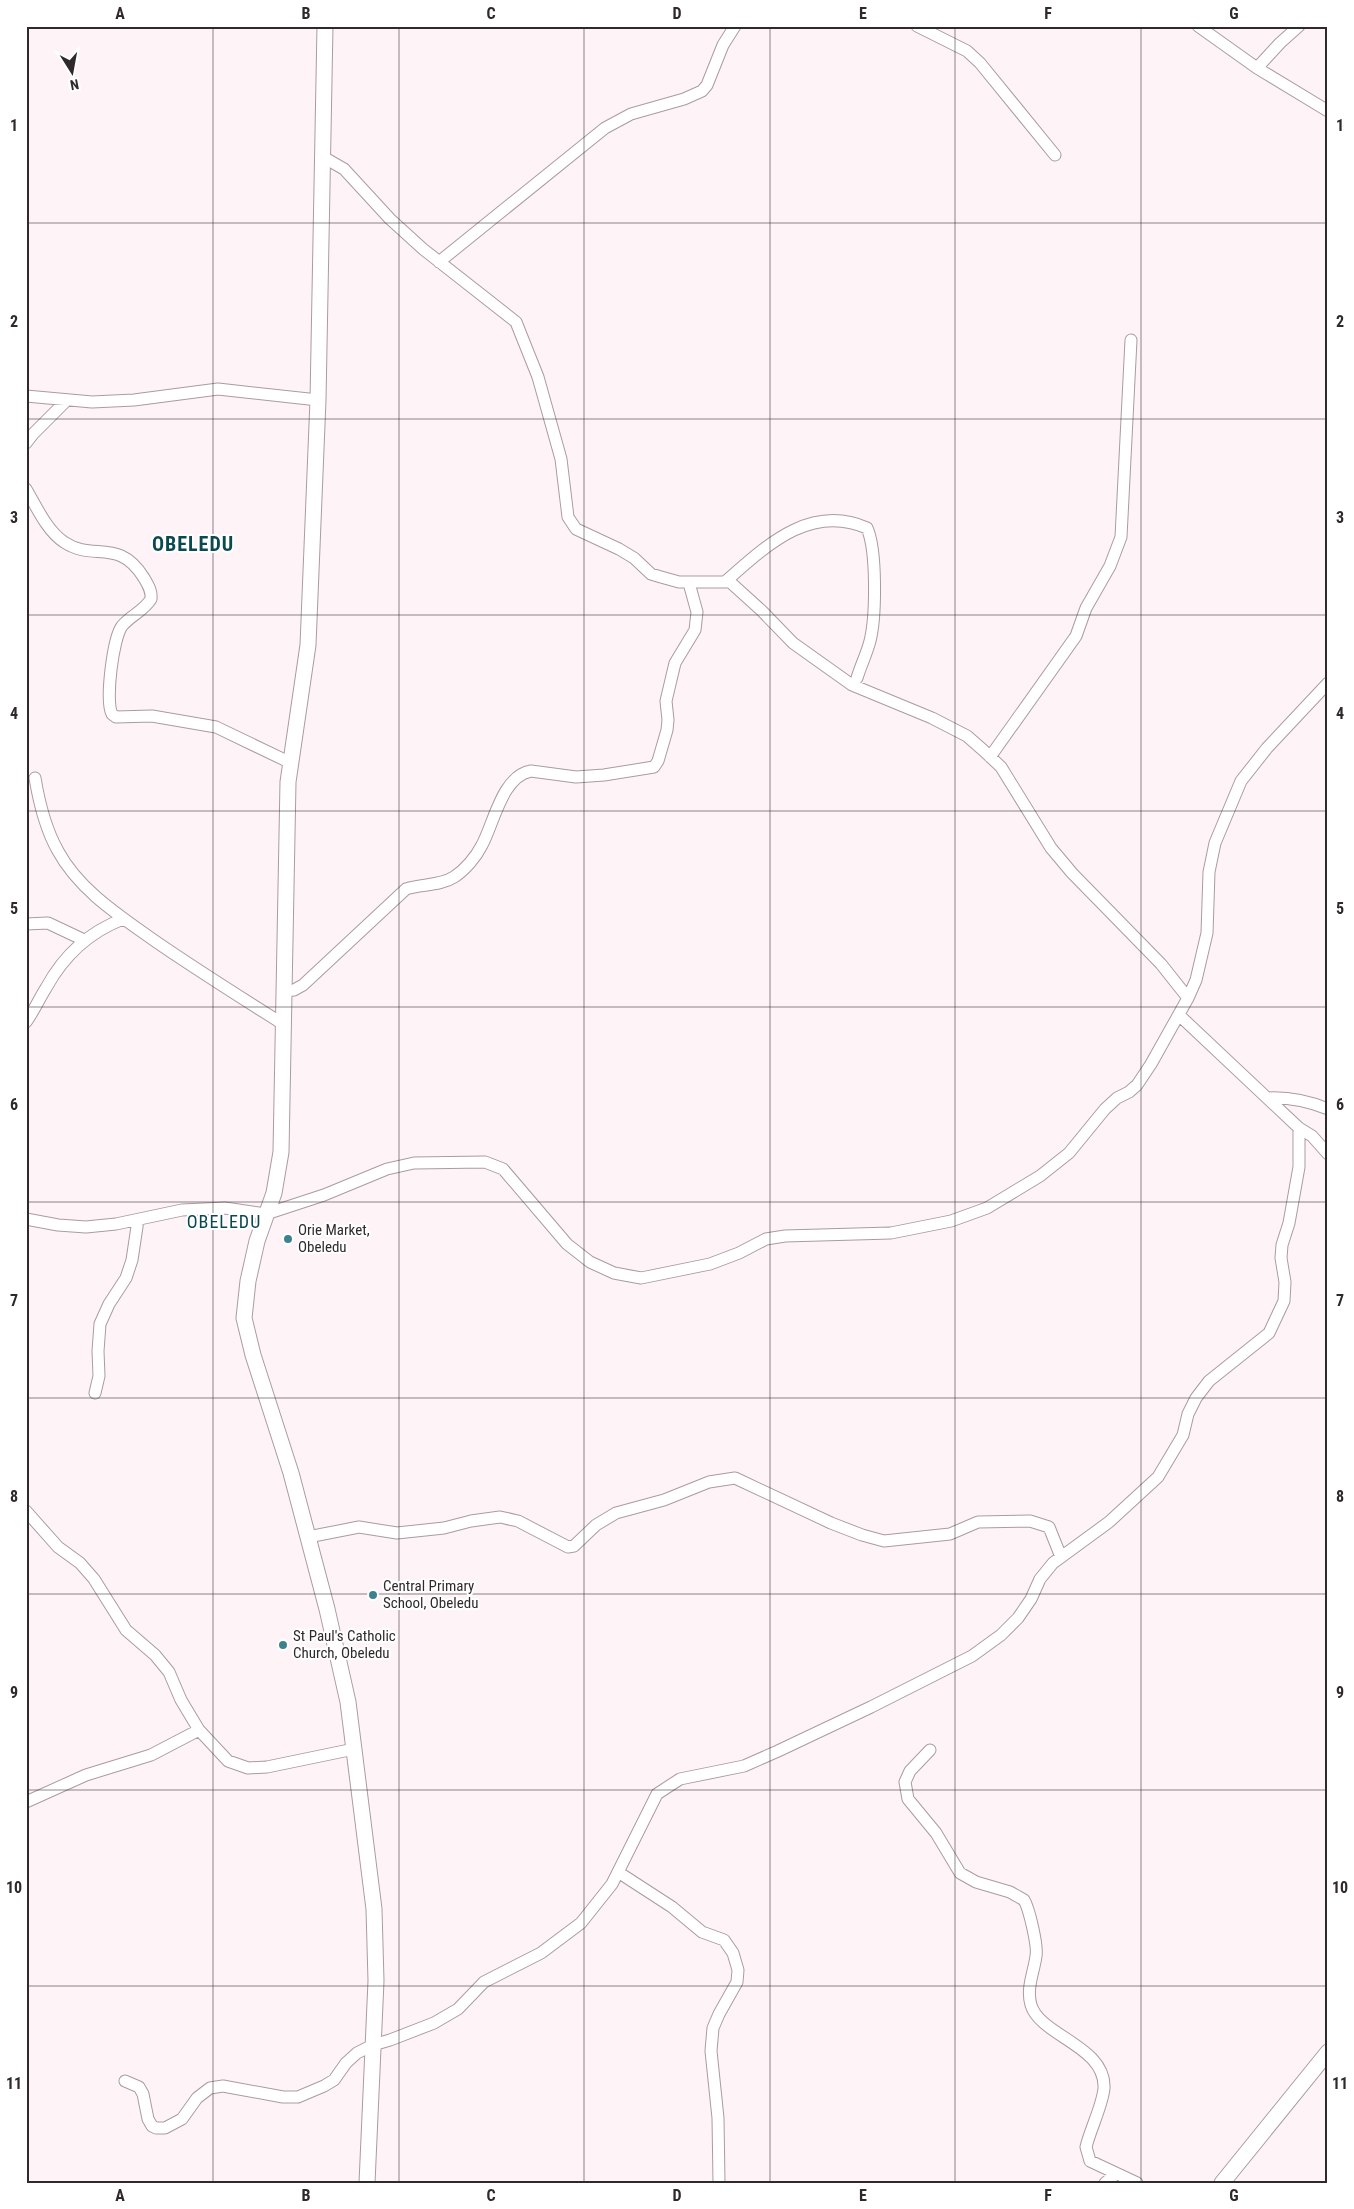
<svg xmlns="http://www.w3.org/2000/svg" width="1354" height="2209" font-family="'Roboto Condensed',sans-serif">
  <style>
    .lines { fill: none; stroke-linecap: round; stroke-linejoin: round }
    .minor-casing { stroke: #ab9b9f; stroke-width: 13 }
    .major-casing { stroke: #ab9b9f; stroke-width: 17 }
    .minor { stroke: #fff; stroke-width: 11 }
    .major { stroke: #fff; stroke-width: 15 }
    .grid { fill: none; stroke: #30292b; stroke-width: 1; stroke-opacity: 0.55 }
    .poi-dot { fill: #3c828e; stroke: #fff; stroke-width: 2 }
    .labels { text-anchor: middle; stroke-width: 4; stroke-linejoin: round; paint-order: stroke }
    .poi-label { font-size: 15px; fill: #30292b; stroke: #fff; text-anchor: start }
    .quarter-label { font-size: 18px; letter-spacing: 1px; fill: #0a4852; stroke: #fff }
    .district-label { font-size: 20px; font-weight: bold; letter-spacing: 1px; fill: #0a4852; stroke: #fff }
    .neatline { fill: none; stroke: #30292b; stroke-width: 2 }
    .grid-label { font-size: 16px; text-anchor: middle; font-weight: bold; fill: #30292b }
  </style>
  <rect width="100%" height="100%" fill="#fef3f6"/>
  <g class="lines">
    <g class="minor-casing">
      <path id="minor" d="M917,26L967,51L980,63L1055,155
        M1198,26L1257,68L1328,111
        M1257,68L1280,43L1299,26
        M323,157L344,169L390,219L423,249L516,322L538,377L561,459L568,517L576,529L619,549L634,558L651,574L661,577L679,582H730L762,611L793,643L852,685L932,718L967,736L983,750L1001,767L1051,848L1072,873L1161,964L1188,998
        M439,262L605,128L631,114L684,99L702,91L707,85L723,45L735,26
        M26,396L92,402L134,400L218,389L318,400
        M26,443L33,434L67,400
        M26,489C36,506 47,531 64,542C93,562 119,537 144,578C148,585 152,591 151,599C144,611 131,615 122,626C113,638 105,701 112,714L116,717L152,716L216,727L291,763
        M726,581C766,546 810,503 867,528C877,550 876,617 870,641C867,653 861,665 857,678
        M990,757L1076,636L1086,608L1110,566L1121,537L1131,340
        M35,778C39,802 46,830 58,851C79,890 120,916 155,941C197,970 240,997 283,1024
        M26,924L48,923L84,940
        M284,991L294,990L303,985L406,889C421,884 440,886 454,877C465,870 476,857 482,845C494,823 502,776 531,771L576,777L604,775L654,767L658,761L667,730L668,720L666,701L675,663L695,630L697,612L689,583
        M1179,1015L1299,1128L1312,1136L1328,1154
        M26,1022C34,1011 39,999 46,988C64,955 89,932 123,919
        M1268,1098C1289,1097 1308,1101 1328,1109
        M26,1219L58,1225L86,1227L116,1224L182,1210L225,1208L266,1214L324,1195L387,1169L414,1163L485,1162L503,1169L567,1244L590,1262L614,1273L641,1278L710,1264L739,1253L766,1239L785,1236L891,1233L951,1221L987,1208L1040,1176L1069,1153L1105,1109L1117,1098L1129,1092L1137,1085L1151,1064L1188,998L1196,980L1207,933L1209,872L1215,843L1241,781L1267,748L1328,683
        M95,1393L99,1376L98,1351L100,1324L109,1304L126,1278L132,1260L138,1220
        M26,1511L58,1547L80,1563L94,1579L126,1630L155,1655L169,1672L181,1700L199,1730L228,1761L248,1768L267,1767L354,1749
        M308,1537L359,1527L397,1533L444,1528L471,1521L500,1517L518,1521L568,1547L574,1546L596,1525L616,1513L664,1500L709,1482L735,1478L831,1523L862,1535L884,1541L950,1534L978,1522L1030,1521L1049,1527L1061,1557
        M930,1750L910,1771L905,1782L908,1799L936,1833L960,1873L976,1882L1010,1892L1024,1900C1029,1908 1038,1946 1036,1956C1034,1972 1026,1988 1031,2005C1040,2036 1106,2046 1104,2088C1103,2104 1090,2130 1086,2147L1090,2161L1137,2183
        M26,1802L86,1775L151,1755L199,1730
        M618,1872L672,1907L702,1932L724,1940L733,1953L738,1970L737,1982L719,2014L713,2028L711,2051L718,2118L719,2183
        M125,2081L139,2087L143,2094L148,2119L152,2126L156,2128H165L182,2119L197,2098L210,2088L223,2086L283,2097H298L324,2086L334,2080L346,2063L357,2053L373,2045L390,2040L434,2023L458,2009L484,1982L541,1953L581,1923L612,1884L657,1794L680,1779L744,1766L778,1751L871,1707L972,1656L1001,1635L1018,1618L1031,1599L1040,1579L1053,1563L1109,1522L1158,1477L1183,1435L1188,1414L1196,1398L1209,1381L1269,1333L1284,1301L1285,1282L1281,1258L1282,1245L1289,1223L1299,1167V1128
        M1105,2183L1116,2174"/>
    </g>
    <g class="major-casing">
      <path id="major" d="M325,26L318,400L308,645L288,782L281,1152L274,1193L257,1241L248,1281L244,1318L253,1355L291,1473L327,1609L348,1702L374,1909L376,1981L367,2183
        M1222,2183L1328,2052"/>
    </g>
    <use href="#minor" class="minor"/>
    <use href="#major" class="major"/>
  </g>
  <path class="grid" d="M213,26V2183M399,26V2183M584,26V2183M770,26V2183M955,26V2183M1141,26V2183M26,223H1328M26,419H1328M26,615H1328M26,811H1328M26,1007H1328M26,1202H1328M26,1398H1328M26,1594H1328M26,1790H1328M26,1986H1328"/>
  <g class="poi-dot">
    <circle cx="288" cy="1239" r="5"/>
    <circle cx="373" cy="1595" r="5"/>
    <circle cx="283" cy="1645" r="5"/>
  </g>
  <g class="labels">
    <g class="poi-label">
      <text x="298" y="1235">Orie Market,<tspan x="298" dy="17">Obeledu</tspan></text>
      <text x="383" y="1591">Central Primary<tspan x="383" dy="17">School, Obeledu</tspan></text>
      <text x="293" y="1641">St Paul's Catholic<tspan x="293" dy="17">Church, Obeledu</tspan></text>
    </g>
    <g class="quarter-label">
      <text x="224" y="1228">OBELEDU</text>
    </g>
    <g class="district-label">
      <text x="193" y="551">OBELEDU</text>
    </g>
  </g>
  <rect width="1354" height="2209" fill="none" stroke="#ffffff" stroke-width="55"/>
  <g transform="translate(72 72) rotate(169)" stroke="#ffffff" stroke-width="4" paint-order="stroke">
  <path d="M0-4L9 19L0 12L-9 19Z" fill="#30292b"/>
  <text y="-8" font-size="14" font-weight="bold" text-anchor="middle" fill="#30292b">N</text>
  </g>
  <rect x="28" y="28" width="1298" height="2154" class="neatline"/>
  <g class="grid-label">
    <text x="120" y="19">A</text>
    <text x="306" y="19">B</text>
    <text x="491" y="19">C</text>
    <text x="677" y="19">D</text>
    <text x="863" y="19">E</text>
    <text x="1048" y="19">F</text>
    <text x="1234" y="19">G</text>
    <text x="14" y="131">1</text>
    <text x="1340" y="131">1</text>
    <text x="14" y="327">2</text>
    <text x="1340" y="327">2</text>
    <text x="14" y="523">3</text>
    <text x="1340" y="523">3</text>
    <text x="14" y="719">4</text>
    <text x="1340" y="719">4</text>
    <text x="14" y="914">5</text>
    <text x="1340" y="914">5</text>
    <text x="14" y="1110">6</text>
    <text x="1340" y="1110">6</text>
    <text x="14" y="1306">7</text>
    <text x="1340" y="1306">7</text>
    <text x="14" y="1502">8</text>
    <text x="1340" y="1502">8</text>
    <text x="14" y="1698">9</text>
    <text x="1340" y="1698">9</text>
    <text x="14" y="1893">10</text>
    <text x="1340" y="1893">10</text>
    <text x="14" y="2089">11</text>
    <text x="1340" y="2089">11</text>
    <text x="120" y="2201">A</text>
    <text x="306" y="2201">B</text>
    <text x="491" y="2201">C</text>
    <text x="677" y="2201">D</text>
    <text x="863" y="2201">E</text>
    <text x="1048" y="2201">F</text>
    <text x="1234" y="2201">G</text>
  </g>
</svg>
